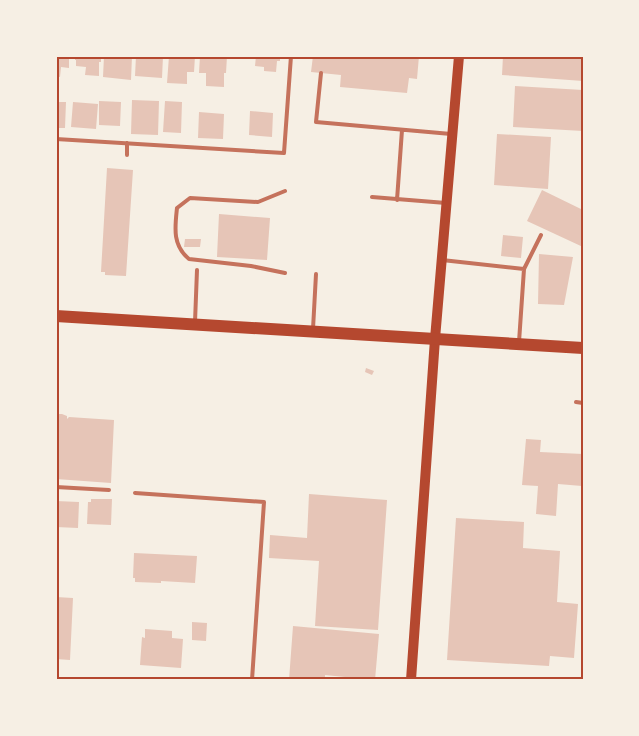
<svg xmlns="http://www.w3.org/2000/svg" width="639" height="736" font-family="'DejaVu Sans',sans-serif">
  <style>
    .building { fill: #e6c5b7 }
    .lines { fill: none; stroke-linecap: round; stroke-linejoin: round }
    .service { stroke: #c5725c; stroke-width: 4 }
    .secondary { stroke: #b5482f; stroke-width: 10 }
    .primary { stroke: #b5482f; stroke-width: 12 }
    .neatline { fill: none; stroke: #b5482f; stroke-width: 2 }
  </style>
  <rect width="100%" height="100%" fill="#f6efe4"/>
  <path class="building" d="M56,56H69V68L61,67L60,77L56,76Z
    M75,56H101V62H99V76L85,75L86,67L76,66V60H75Z
    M104,56H132L131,80L103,77Z
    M136,56H163L162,78L135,76Z
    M169,56H195L194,72H187V84L167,83Z
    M200,56H227L226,73H224V87L206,86V73H199Z
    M256,56H280V61H277L276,72L264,71V67L255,66Z
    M313,56H419L417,79L409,78L407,93L340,87L341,75L311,72Z
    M503,56H583V81L502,75Z
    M515,86L583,90V131L513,127Z
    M132,100L159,101L158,135L131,134Z
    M99,101L121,102L120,126L99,125Z
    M165,101L182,102L181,133L163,132Z
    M56,102H66L65,128H56Z
    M73,102L98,104L96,129L71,127Z
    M250,111L273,113L272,137L249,135Z
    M199,112L224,114L223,139L198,138Z
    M497,134L551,137L548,189L494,185Z
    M107,168L133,170L126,276L105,275V272H101Z
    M542,190L583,210V247L527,221Z
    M219,214L270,218L267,260L217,257Z
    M503,235L523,237L521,258L501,256Z
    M185,239H201L200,247H184Z
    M539,254L573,257L564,305L538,304Z
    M366,368L374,371L372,375L365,372Z
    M56,414H62L67,416V419L69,417L114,420L111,483L56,479Z
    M526,439L541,440L540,452L583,454L582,486L558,484L556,516L536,514L538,486L522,485Z
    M309,494L387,500L378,630L315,626L319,561L269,558L270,535L307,538Z
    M91,499H112L111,525L87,524L88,502H91Z
    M56,501L79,502L78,528L56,527Z
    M456,518L524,522L523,548L560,551L557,602L578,604L574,658L550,656L549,666L447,660Z
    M134,553L197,556L195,583L161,581V583L135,582V578H133Z
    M56,597L73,598L70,660L56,659Z
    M192,622L207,623L206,641L192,640Z
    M293,626L379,634L375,680L325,675V680H289Z
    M145,629L172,631V638L183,639L181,668L140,665L142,637L145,638Z"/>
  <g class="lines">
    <path class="service" d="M321,73L316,122L451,134
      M56,139L284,153L291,56
      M127,155V143
      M285,191L258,202L190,198L177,208C175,227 172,245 189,259L251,266L285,273
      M372,197L446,203
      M397,200L402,130
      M442,260L524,269L519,342
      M524,269L541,235
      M195,322L197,270
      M313,329L316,274
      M576,402L583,403
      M56,487L109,490
      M135,493L264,502L252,680"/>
    <path class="secondary" d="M411,680L435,339L459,56"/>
    <path class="primary" d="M56,316L583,348"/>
  </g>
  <rect width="639" height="736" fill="none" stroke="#f6efe4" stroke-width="115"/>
  <rect x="58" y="58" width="524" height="620" class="neatline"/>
</svg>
